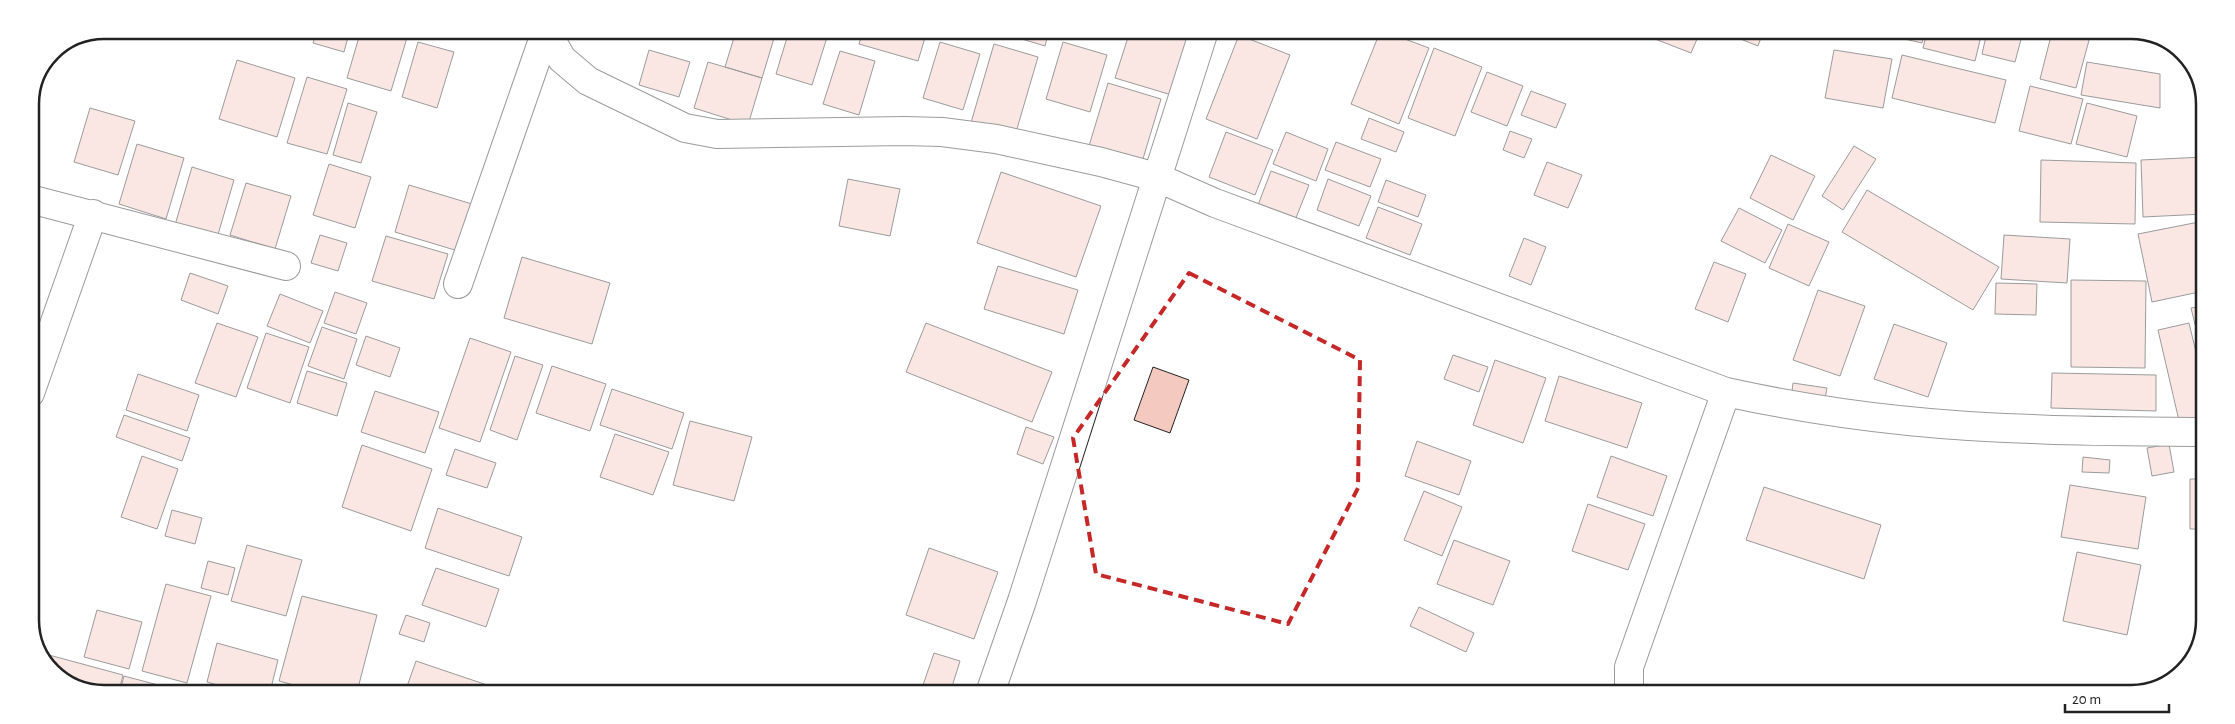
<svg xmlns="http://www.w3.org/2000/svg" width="2235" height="724" font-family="'Alegreya Sans',sans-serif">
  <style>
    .building { fill: #f3c9c0; stroke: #222 }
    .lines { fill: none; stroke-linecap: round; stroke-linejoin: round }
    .street-casing { stroke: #222; stroke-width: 30 }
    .street { stroke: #fff; stroke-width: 28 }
    .marked { fill: none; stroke: #c62828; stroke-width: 4; stroke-dasharray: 10 6; stroke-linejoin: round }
    .rim { fill: none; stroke: #222; stroke-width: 2.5 }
  </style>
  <rect width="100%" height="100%" fill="#fff"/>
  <path class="building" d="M317,30H350L344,52L313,43Z
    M361,30L409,31L391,91L347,78Z
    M693,31H715L713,37Z
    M736,31H762L775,35L762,78L725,67Z
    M789,31H829L812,85L776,74Z
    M863,31H927L918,61L859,44Z
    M1013,31H1049L1045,46L1012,36Z
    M1130,31H1194L1175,96L1115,78Z
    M1380,32H1386L1429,48L1399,124L1351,104Z
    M1637,32H1700L1691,53Z
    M1723,32H1763L1758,46Z
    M1874,32H1925L1922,43Z
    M1927,32H1982L1975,61L1923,48Z
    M1987,32H2023L2015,62L1982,54Z
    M2052,32L2091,33L2076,88L2040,79Z
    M1239,35L1290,55L1257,139L1206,119Z
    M418,42L454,52L437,108L402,97Z
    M940,42L980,54L963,110L923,98Z
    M1063,42L1107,55L1090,112L1046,99Z
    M994,44L1038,57L1014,139L970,126Z
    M1434,48L1482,67L1455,136L1408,118Z
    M649,50L690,62L679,97L639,85Z
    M1834,50L1892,59L1883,108L1825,98Z
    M840,51L875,61L859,115L823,104Z
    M1902,55L2006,80L1995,123L1892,98Z
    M237,60L295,78L277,137L219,119Z
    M708,62L762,78L748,125L694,108Z
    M2087,62L2160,74V108L2081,95Z
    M1487,72L1523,86L1507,126L1471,112Z
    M307,77L347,89L327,154L287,143Z
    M1108,83L1161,99L1142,162L1089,146Z
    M2030,86L2083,99L2071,144L2019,131Z
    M1531,91L1566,104L1556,128L1521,115Z
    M348,103L377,112L361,163L333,155Z
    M2087,103L2137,116L2127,157L2076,144Z
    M90,108L135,121L118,175L74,162Z
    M1369,118L1404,132L1396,152L1361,139Z
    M1510,131L1532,139L1524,158L1503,150Z
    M1226,132L1273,150L1255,195L1209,177Z
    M1286,132L1328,149L1316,181L1273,164Z
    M1336,142L1381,159L1370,187L1325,170Z
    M137,144L184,158L166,219L119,204Z
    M1854,146L1876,159L1843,210L1822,196Z
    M1771,155L1815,176L1793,220L1750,198Z
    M2204,157V214L2143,217L2141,160Z
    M2041,160L2136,163L2135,224L2040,222Z
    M1547,162L1582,175L1568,208L1534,195Z
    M329,164L371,177L355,228L313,215Z
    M192,167L234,180L217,238L175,225Z
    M1271,171L1309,185L1292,228L1255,213Z
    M1001,172L1101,206L1076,277L977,243Z
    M848,179L900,189L890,236L839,226Z
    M1328,179L1371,196L1359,226L1317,210Z
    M1386,180L1426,195L1418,217L1378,202Z
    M246,183L291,196L275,249L230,235Z
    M409,185L472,204L458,251L395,232Z
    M1867,190L1999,267L1973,310L1842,232Z
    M1378,207L1422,224L1410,255L1366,238Z
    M1739,208L1782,230L1765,263L1721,241Z
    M2204,221V291L2152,302L2138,234Z
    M1788,224L1829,242L1809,286L1769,268Z
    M320,235L347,243L338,271L311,263Z
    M2004,235L2070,239L2067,283L2001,279Z
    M386,236L448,254L434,299L372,281Z
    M1524,238L1546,247L1531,285L1509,276Z
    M522,257L610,283L592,344L504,318Z
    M1714,262L1746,274L1728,322L1695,309Z
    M998,266L1078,290L1064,334L984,309Z
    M190,273L228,286L218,314L181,300Z
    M2071,280L2146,281L2145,368L2071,367Z
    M1996,283L2037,284L2036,315L1995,314Z
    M1818,290L1865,306L1840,376L1793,360Z
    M335,292L367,303L356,334L324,323Z
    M280,294L323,311L310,343L267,326Z
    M2204,306V361L2191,308Z
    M217,323L258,337L236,397L195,383Z
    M926,323L1052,372L1032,422L906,372Z
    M2189,323L2204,385L2203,419L2180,425L2158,330Z
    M1894,324L1947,343L1928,397L1874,379Z
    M322,327L357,339L344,379L308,366Z
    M266,333L309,347L290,403L247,388Z
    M366,336L400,348L390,377L356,365Z
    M470,338L511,352L480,442L439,428Z
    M1453,355L1488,367L1479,392L1444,379Z
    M515,356L543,365L517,440L490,430Z
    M1495,360L1546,378L1523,443L1473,425Z
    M552,366L606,384L590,431L536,413Z
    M1153,367L1189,380L1170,433L1134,420Z
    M307,371L347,383L337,416L297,403Z
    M2052,373L2156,375V411L2051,408Z
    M138,374L199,395L187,431L126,410Z
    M1559,376L1642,403L1627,448L1545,421Z
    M1793,383L1827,388L1824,404L1791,399Z
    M612,389L684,413L672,449L600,425Z
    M375,391L439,412L425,453L361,432Z
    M124,415L190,438L182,461L116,437Z
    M690,421L752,437L734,501L673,485Z
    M1026,427L1054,437L1043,464L1017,454Z
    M615,434L669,452L653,495L600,477Z
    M1417,441L1471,461L1459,495L1405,476Z
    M2169,444L2174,472L2152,476L2147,448Z
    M362,445L432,469L411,531L342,507Z
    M455,449L496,463L487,488L446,475Z
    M142,456L178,469L157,529L121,517Z
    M1611,456L1667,476L1653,516L1597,497Z
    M2083,457L2110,460L2109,473L2082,472Z
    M2190,479H2203V529H2190Z
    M2070,485L2146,497L2138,549L2061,537Z
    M1764,487L1881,525L1864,579L1746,540Z
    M1424,491L1462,507L1442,556L1404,540Z
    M1588,504L1645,524L1628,570L1572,551Z
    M438,508L522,537L509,576L425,548Z
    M172,510L202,518L195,544L165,536Z
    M1454,540L1510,561L1493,605L1437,584Z
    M247,545L302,560L286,616L231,601Z
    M929,548L998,572L974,639L906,615Z
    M2077,552L2141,565L2127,635L2063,621Z
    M208,561L235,568L228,595L201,588Z
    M436,568L499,589L486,627L422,605Z
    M166,584L211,596L187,683L142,671Z
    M302,596L377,615L357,692H320L279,681Z
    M1419,607L1474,633L1466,652L1410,626Z
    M97,610L142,622L129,669L84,657Z
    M406,615L430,623L424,642L399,634Z
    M2202,625V640L2191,657L2186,655Z
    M217,643L278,660L270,692H242L207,682Z
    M934,653L960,661L950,693L923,685Z
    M49,655L123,675L119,691H84L46,666Z
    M416,661L487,685L485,692H405Z
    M124,676L181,691L180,692L120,691Z"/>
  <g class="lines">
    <g class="street-casing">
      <path id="street" d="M546,31L562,59L588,81L685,128L717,134L904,131L942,132L996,139L1101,162L1156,177L1215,203L1726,392C1826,414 1929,426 2032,429C2089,432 2146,431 2203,432
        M30,199L286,266
        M458,284L546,31
        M30,393L93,214
        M990,693L1022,601L1204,31
        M1629,693V667L1726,392"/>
    </g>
    <use href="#street" class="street"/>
  </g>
  <path d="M0 0H2235V724H0ZM1189,273L1360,360L1358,488L1288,624L1096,574L1073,438Z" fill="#fff" fill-opacity=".55" fill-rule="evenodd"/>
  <path class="marked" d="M1189,273L1360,360L1358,488L1288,624L1096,574L1073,438Z"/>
  <path d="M0 0H2235V724H0ZM104 39H2131A65 65 0 0 1 2196 104V620A65 65 0 0 1 2131 685H104A65 65 0 0 1 39 620V104A65 65 0 0 1 104 39Z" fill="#fff" fill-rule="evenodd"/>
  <path class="rim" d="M104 39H2131A65 65 0 0 1 2196 104V620A65 65 0 0 1 2131 685H104A65 65 0 0 1 39 620V104A65 65 0 0 1 104 39Z"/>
  <path d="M2065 704v8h104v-8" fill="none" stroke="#222222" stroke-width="2.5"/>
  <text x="2072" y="704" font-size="15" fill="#222222" stroke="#ffffff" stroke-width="4" paint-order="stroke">20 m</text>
</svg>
